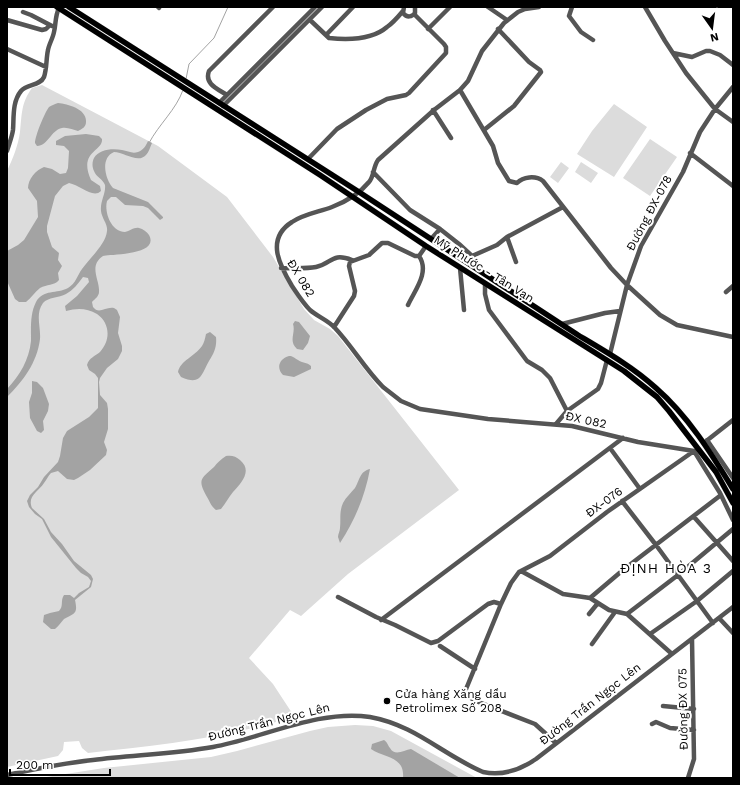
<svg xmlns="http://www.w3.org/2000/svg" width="740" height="785" font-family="'Work Sans',sans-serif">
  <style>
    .green { fill: #dcdcdc }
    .water { fill: #a3a3a3 }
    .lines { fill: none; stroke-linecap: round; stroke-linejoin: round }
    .stream { stroke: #a3a3a3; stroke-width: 1 }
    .major-casing { stroke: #dbdbdb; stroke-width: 6 }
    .minor { stroke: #555; stroke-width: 4.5 }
    .major { stroke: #000; stroke-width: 5.5 }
    .poi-dot { fill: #000; stroke: #fff; stroke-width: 1.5 }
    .labels { text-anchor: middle; stroke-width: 4; stroke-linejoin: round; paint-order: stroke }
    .street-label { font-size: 12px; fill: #000; stroke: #fff }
    .poi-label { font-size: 12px; fill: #000; stroke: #fff; text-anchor: start }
    .quarter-label { font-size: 14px; letter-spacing: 1px; fill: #000; stroke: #fff }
  </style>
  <rect width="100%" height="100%" fill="#fff"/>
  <path class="green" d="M42,85L158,146L227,197L273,257L304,309L314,320L330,329L338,336L459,490L348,574L301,616L290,610L249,658L273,684L292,713L275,717L276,722C213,740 152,746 88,753L82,748L79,741L64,742L63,750L58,756L7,767V171C13,158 18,146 20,132C22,114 21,103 32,88Z
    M614,104L647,127L614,177L577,154L592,131Z
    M650,139L677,157L650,196L623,178Z
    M561,162L569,168L558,183L550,177Z
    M581,162L598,173L591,183L575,172Z
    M355,725L373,726L391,731L477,778H40L104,768L211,757L237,751L310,731L328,727Z"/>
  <path class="water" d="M58,103C68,104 87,109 86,122C86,127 82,129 78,131C73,130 68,127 62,128C51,130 48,146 37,146L35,143C35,136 45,112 49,107C52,105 55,104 58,103Z
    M86,134L99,136L102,139C103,152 78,151 91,180L100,186L101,191C93,199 80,185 69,183L63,186L55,196L47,226V232L52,247L59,253L58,260L62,266L58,273L59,280C54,286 47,284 40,288C35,292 31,298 26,302H19L15,299L7,281V251L18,245L24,240L38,217L37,201L28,188C28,179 36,170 44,167L52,169L60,174L66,173L68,168L69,151L64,146L56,145V141L65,136Z
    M148,141L152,143C150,147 149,152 146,155C138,164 124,152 114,152C100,158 105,179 113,188L148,202L163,217V218L160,220L148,208L143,206L125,205L116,197H111L107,201C104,212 111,232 125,232C130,231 134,227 139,228C143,229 147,232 149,235C160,255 111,254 103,256C88,266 100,280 99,292C99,296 95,299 92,302L93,307C99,315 106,306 114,308L117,310L120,317L118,333L122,346V351L118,359L107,368L100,378L99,382L100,395L107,403L108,409V429L104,442L107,450L106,455L90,470L78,478L74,480L67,479L58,471L51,473C48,476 47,479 44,483C38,492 27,496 32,508L44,519L51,532L62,544L74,561L91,575L93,579L91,587L75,600C78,614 75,613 64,619C61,622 59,626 55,629H51L43,622L44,615L50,613L59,611C64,606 60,601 64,595H70L74,598L79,593L89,587L91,581L88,577L81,573L76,568L51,537L42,519L35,514L29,507L27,501L30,495L38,487L44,477L58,462L60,456L63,438L67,431L89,417L98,408V378L95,374L89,370L87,365C89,358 95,356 100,352C111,340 110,323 97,314C87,308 77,308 66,311L65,306L77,296L89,282L88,278L83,277C78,284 73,290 66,294C59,298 48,297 43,303C35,314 41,327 40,339C37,363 23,381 7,397V389C20,375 29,360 31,341C31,327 30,314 36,302C43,289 57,294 68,288C76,283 77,276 82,269C89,259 106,244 107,231C108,224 102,219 101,211C100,201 106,194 105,185C103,179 96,177 94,171C92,167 92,162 94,158C99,149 113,148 122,150C128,151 132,154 138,152C143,150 146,146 148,141Z
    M295,321L299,322L310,336L308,343L303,350L297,349C288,341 296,333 293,324Z
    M210,332L216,337C217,347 214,353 209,361C201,375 201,386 181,377L178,372C180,361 195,356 202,346C204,343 205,339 206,334Z
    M289,356C293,356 294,358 298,360C302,363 307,362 311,366V369L294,377L283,375C276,368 279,359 289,356Z
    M32,381L37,382L43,388L49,404L48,411L43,421L44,430L41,433L37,431L30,418L29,402L32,393Z
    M226,456C231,455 236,456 240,460C253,471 241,483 233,492C229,497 225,504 221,509L216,510C211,506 210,502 207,497C197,479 201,479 214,467C217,463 221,459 226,456Z
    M370,469C365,496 355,520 340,543L338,537C338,534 340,531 340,528C341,519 339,512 343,503C346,497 351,493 355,488C360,480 359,472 370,469Z
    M384,740C388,743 387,744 390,748C395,757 404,750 411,749L460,778H403C405,756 384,758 371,749L372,744Z"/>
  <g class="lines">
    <path class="stream" d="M186,79L189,64L214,38L228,7
      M149,143C159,124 176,110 183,90"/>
    <g class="major-casing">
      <path id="major" d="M57,7L320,175L426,246L624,371L657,397L669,411L716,472L733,503
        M69,7L359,192L578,335C605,351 633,367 656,388C688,416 711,453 733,489"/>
    </g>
    <path class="minor" d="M158,7L159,8
      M404,7L403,13C407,18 412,17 415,13V7
      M488,7L507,20
      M539,7L525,9L518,12L504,23L482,51L468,81L460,90L434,110L378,160C373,167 374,177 369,182C360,193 345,202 332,207C319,212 304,214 292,222C265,239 280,266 292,286C298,295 303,303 310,310C318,317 328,320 335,328C352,346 365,369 383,387L401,401L420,409L488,419L572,426L638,442L694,451
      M572,7L569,16L581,32L593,40
      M645,7L665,41L686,73L715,109L733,122
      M23,12L31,15L52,26
      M7,20L42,30L46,29L50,25
      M310,20L329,38C348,40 372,40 387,27C393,23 398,17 403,11
      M428,29L450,7
      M326,35L353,7
      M7,49L46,67
      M673,53L692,57L706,51H710L720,55L733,65
      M460,90L493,146L498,163L509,181L517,183C523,177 535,175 543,181L611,268L627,285L660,315L677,325L733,337
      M227,95C218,89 204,84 209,71L273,7
      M219,103L315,7
      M223,106L322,7
      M433,110L451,138
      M484,130L514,106L541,72L540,70L529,62L498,29
      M7,151C9,144 12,137 13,130C14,118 12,102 21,91C27,84 40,86 44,77C47,68 46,59 48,50C49,44 53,38 54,32C56,24 55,16 59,8
      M690,153L733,186
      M308,159L337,129L366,110L387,99L406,95L409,93L446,53V47L444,44L414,14
      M373,172L410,210L440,229L459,244L472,256L497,245L507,237
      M431,239L440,229
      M472,256L475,267
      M516,262L507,237L563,207
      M281,268C293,268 305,269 316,267C332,264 331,252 352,260
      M460,268L464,310
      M485,283V294L489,310L527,361L542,370L550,378L567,411
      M726,292L733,286
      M408,305C415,290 430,272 419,256
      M562,324L605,313L620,311
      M334,327L354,296L355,291L349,266L350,262L369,255L382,243H388L415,256H419L426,246
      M610,354L627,285L641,246L683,172L700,132L715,109L733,87
      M556,424L567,411L598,389L601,383L607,360
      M707,440L733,478
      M705,442L733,420
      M610,448L640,489
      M694,451L720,493L733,520
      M622,501L656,545L713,623
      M694,517L733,561
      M521,571L563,594L590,598L609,610L627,614L672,654
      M338,597L376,617L395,625L431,643L438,641L488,604L494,602L501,604
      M590,598L623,570L721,495
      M589,614L598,603
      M627,614L678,575L733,529
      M719,618L733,633
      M381,620L623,438
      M650,634L697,601L733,571
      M592,644L615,612
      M440,646L475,669
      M663,706L694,709
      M652,724L656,722L670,728L694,730
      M556,743L535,724L476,701L464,694L501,604L511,583L519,572L550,556L607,512L694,451
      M7,775C35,769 64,763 93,760C133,755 174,754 213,747C263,738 319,709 370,717C415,725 443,755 483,772C502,776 520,770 536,759L733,607
      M688,778L694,759L692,639"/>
    <use href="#major" class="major"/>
  </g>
  <circle class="poi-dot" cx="387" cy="701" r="4"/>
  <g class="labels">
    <g class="street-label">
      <text transform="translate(649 213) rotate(-62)" y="4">Đường ĐX-078</text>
      <text transform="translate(484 269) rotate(32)" y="4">Mỹ Phước - Tân Vạn</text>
      <text transform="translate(301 278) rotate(59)" y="4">ĐX 082</text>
      <text transform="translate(586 420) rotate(12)" y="4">ĐX 082</text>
      <text transform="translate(604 502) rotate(-36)" y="4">ĐX-076</text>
      <text transform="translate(590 704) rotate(-38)" y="4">Đường Trần Ngọc Lên</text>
      <text transform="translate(683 709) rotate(-91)" y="4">Đường ĐX 075</text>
      <text transform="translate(269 722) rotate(-14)" y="4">Đường Trần Ngọc Lên</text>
    </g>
    <g class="poi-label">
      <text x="395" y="698">Cửa hàng Xăng dầu<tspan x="395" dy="14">Petrolimex Số 208</tspan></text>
    </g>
    <g class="quarter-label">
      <text x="666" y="573">ĐỊNH HÒA 3</text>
    </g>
  </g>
  <rect width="740" height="785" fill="none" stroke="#000000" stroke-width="16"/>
  <g transform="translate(712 28) rotate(166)" stroke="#ffffff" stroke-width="3" paint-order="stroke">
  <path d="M0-3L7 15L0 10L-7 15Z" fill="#000000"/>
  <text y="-6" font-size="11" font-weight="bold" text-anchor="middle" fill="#000000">N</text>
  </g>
  <path d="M10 769v6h100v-6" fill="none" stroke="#000000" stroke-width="2"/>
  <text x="16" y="769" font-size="12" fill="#000000" stroke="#ffffff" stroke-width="3" paint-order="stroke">200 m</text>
</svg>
